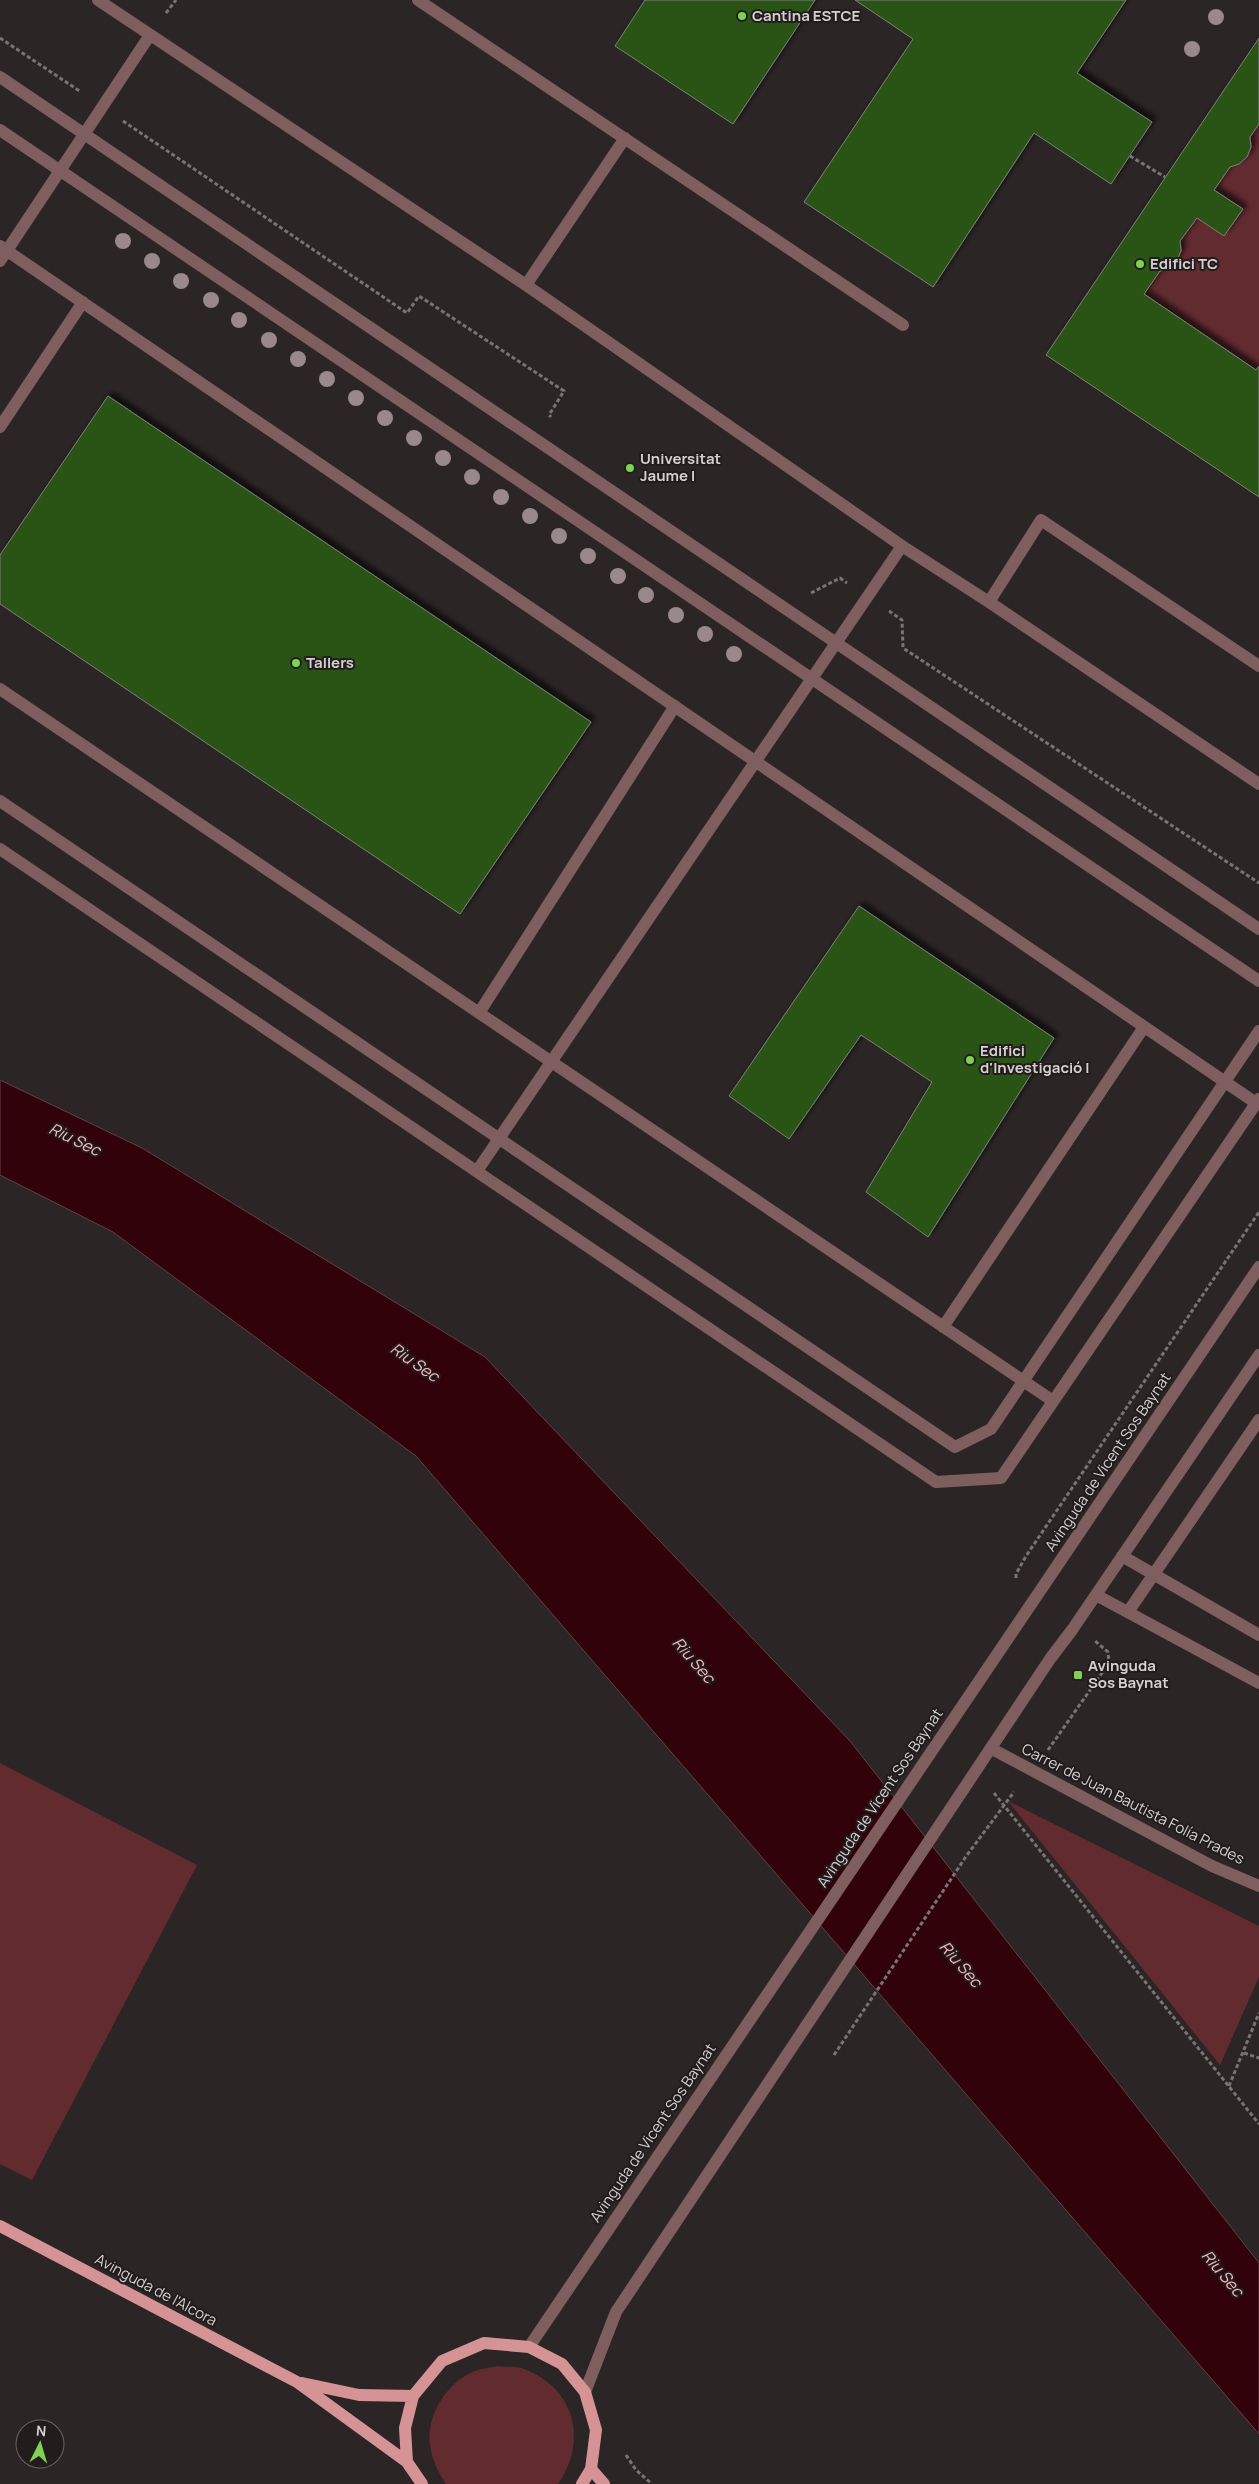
<svg xmlns="http://www.w3.org/2000/svg" width="1259" height="2484" font-family="Manrope,sans-serif">
  <style>
    .green { fill: #622b30 }
    .water { fill: #32020b; stroke: #634046 }
    .building { fill: #2c5218; stroke: #7c807a; filter: url(#shadow) }
    .lines { fill: none; stroke-linecap: round; stroke-linejoin: round }
    .path { stroke: #797474; stroke-width: 3; stroke-dasharray: 4 2.5; stroke-linecap: butt }
    .minor { stroke: #7e5e5f; stroke-width: 12 }
    .major { stroke: #d69396; stroke-width: 12 }
    .tree { fill: #99898a }
    .poi-dot { fill: #7ed153; stroke: #221c1c; stroke-width: 2 }
    .labels { text-anchor: middle; stroke-width: 4; stroke-linejoin: round; paint-order: stroke }
    .poi-label { font-size: 15px; font-weight: bold; fill: #d5d1d1; stroke: #221c1c; text-anchor: start }
    .street-label { font-size: 15px; fill: #d5d1d1; stroke: #221c1c }
    .water-label { font-size: 16px; font-style: italic; fill: #f8b7ba; stroke: #221c1c }
  </style>
  <defs>
    <filter id="shadow"><feDropShadow dx="4.5" dy="-4.5" stdDeviation="2.5" flood-color="#0009"/></filter>
  </defs>
  <rect width="100%" height="100%" fill="#2c2525"/>
  <path class="green" d="M1259,124V366L1256,370L1144,294L1160,271L1170,268L1177,260L1181,251L1180,241L1197,218L1224,236L1243,209L1214,190L1230,167L1239,164L1247,157L1251,147L1250,137Z
    M0,1763L197,1865L32,2180L0,2164Z
    M1008,1801L1259,1926V1977L1220,2065Z
    M497,2366C506,2367 517,2366 524,2369C575,2388 588,2441 558,2484H446C438,2472 432,2460 430,2445C426,2415 447,2382 475,2371C482,2368 490,2368 497,2366Z"/>
  <path class="water" d="M0,1080L142,1148L485,1357L850,1741L1259,2263V2434L416,1456L113,1232L0,1175Z"/>
  <path class="building" d="M645,0H815L733,124L615,46Z
    M855,0H1126L1077,73L1152,122L1111,184L1034,133L933,287L804,202L913,39Z
    M1259,38V124L1250,137L1251,147L1247,157L1239,164L1230,167L1214,190L1243,209L1224,236L1197,218L1180,241L1181,251L1177,260L1170,268L1160,271L1144,294L1256,370L1259,366V497L1046,355Z
    M108,396L591,722L460,914L0,604V555Z
    M859,906L1054,1038L928,1237L866,1192L932,1082L861,1035L789,1139L729,1096Z"/>
  <g class="lines">
    <path class="path" d="M166,13L176,0
      M0,38L81,92
      M123,121L407,313L419,296L564,391L549,415L551,417
      M1130,156L1165,177
      M811,593L840,578L847,583
      M889,611L902,620L903,648L1259,883
      M1016,1578V1574L1026,1556L1259,1212
      M1048,1750L1109,1663L1108,1652L1095,1641
      M994,1793L1259,2124
      M1244,2053L1259,2058
      M834,2055L967,1855L1014,1792
      M1229,2086L1259,2013
      M626,2455L636,2470L652,2484"/>
    <path class="minor" d="M98,0L526,285L902,546L989,602
      M418,0L903,325
      M0,77L1259,929
      M0,130L1259,981
      M0,246L1256,1103
      M0,261L150,35
      M526,285L625,138
      M0,427L83,302
      M1259,666L1041,520L989,602L1259,784
      M0,689L1053,1401
      M0,801L955,1447L991,1429L1259,1031
      M0,849L936,1482L1001,1478L1259,1099
      M479,1013L675,706
      M477,1171L902,546
      M943,1327L1144,1027
      M1122,1556L1259,1635
      M1096,1595L1259,1683
      M1128,1612L1259,1420
      M992,1749L1212,1866L1259,1886
      M529,2347L1259,1267
      M585,2392L616,2312L1050,1659L1072,1630L1259,1355"/>
    <path class="major" d="M0,2226L297,2382L407,2462
      M302,2383L359,2395L413,2396
      M591,2469L604,2484
      M422,2484L407,2462L405,2428L413,2396L442,2361L484,2343L529,2347L562,2364L585,2392L596,2430L591,2469L582,2484"/>
  </g>
  <g class="tree">
    <circle cx="1216" cy="17" r="8"/>
    <circle cx="1192" cy="49" r="8"/>
    <circle cx="123" cy="241" r="8"/>
    <circle cx="152" cy="261" r="8"/>
    <circle cx="181" cy="281" r="8"/>
    <circle cx="211" cy="300" r="8"/>
    <circle cx="239" cy="320" r="8"/>
    <circle cx="269" cy="340" r="8"/>
    <circle cx="298" cy="359" r="8"/>
    <circle cx="327" cy="379" r="8"/>
    <circle cx="356" cy="398" r="8"/>
    <circle cx="385" cy="418" r="8"/>
    <circle cx="414" cy="438" r="8"/>
    <circle cx="443" cy="458" r="8"/>
    <circle cx="472" cy="477" r="8"/>
    <circle cx="501" cy="497" r="8"/>
    <circle cx="530" cy="516" r="8"/>
    <circle cx="559" cy="536" r="8"/>
    <circle cx="588" cy="556" r="8"/>
    <circle cx="618" cy="576" r="8"/>
    <circle cx="646" cy="595" r="8"/>
    <circle cx="676" cy="615" r="8"/>
    <circle cx="705" cy="634" r="8"/>
    <circle cx="734" cy="654" r="8"/>
  </g>
  <g class="poi-dot">
    <circle cx="742" cy="16" r="5"/>
    <circle cx="1140" cy="264" r="5"/>
    <circle cx="630" cy="468" r="5"/>
    <circle cx="296" cy="663" r="5"/>
    <circle cx="970" cy="1060" r="5"/>
    <rect x="1073" y="1670" width="10" height="10" rx="2.5"/>
  </g>
  <g class="labels">
    <g class="poi-label">
      <text x="752" y="21">Cantina ESTCE</text>
      <text x="1150" y="269">Edifici TC</text>
      <text x="640" y="464">Universitat<tspan x="640" dy="17">Jaume I</tspan></text>
      <text x="306" y="668">Tallers</text>
      <text x="980" y="1056">Edifici<tspan x="980" dy="17">d'Investigació I</tspan></text>
      <text x="1088" y="1671">Avinguda<tspan x="1088" dy="17">Sos Baynat</tspan></text>
    </g>
    <g class="street-label">
      <text transform="translate(1108 1462) rotate(-56)" y="5">Avinguda de Vicent Sos Baynat</text>
      <text transform="translate(880 1798) rotate(-56)" y="5">Avinguda de Vicent Sos Baynat</text>
      <text transform="translate(1133 1804) rotate(27)" y="5">Carrer de Juan Bautista Folía Prades</text>
      <text transform="translate(653 2133) rotate(-56)" y="5">Avinguda de Vicent Sos Baynat</text>
      <text transform="translate(156 2290) rotate(28)" y="5">Avinguda de l'Alcora</text>
    </g>
    <g class="water-label">
      <text transform="translate(75 1139) rotate(26)" y="6">Riu Sec</text>
      <text transform="translate(415 1362) rotate(35)" y="6">Riu Sec</text>
      <text transform="translate(694 1660) rotate(49)" y="6">Riu Sec</text>
      <text transform="translate(961 1964) rotate(49)" y="6">Riu Sec</text>
      <text transform="translate(1223 2273) rotate(50)" y="6">Riu Sec</text>
    </g>
  </g>
  <g transform="translate(40 2444) rotate(5)"><circle r="24" fill="#221c1c" stroke="#6a6464"/>
  <path d="M0-4L9 19L0 12L-9 19Z" fill="#7ed153"/>
  <text y="-8" font-size="14" font-weight="bold" text-anchor="middle" fill="#d5d1d1">N</text>
  </g>
</svg>
